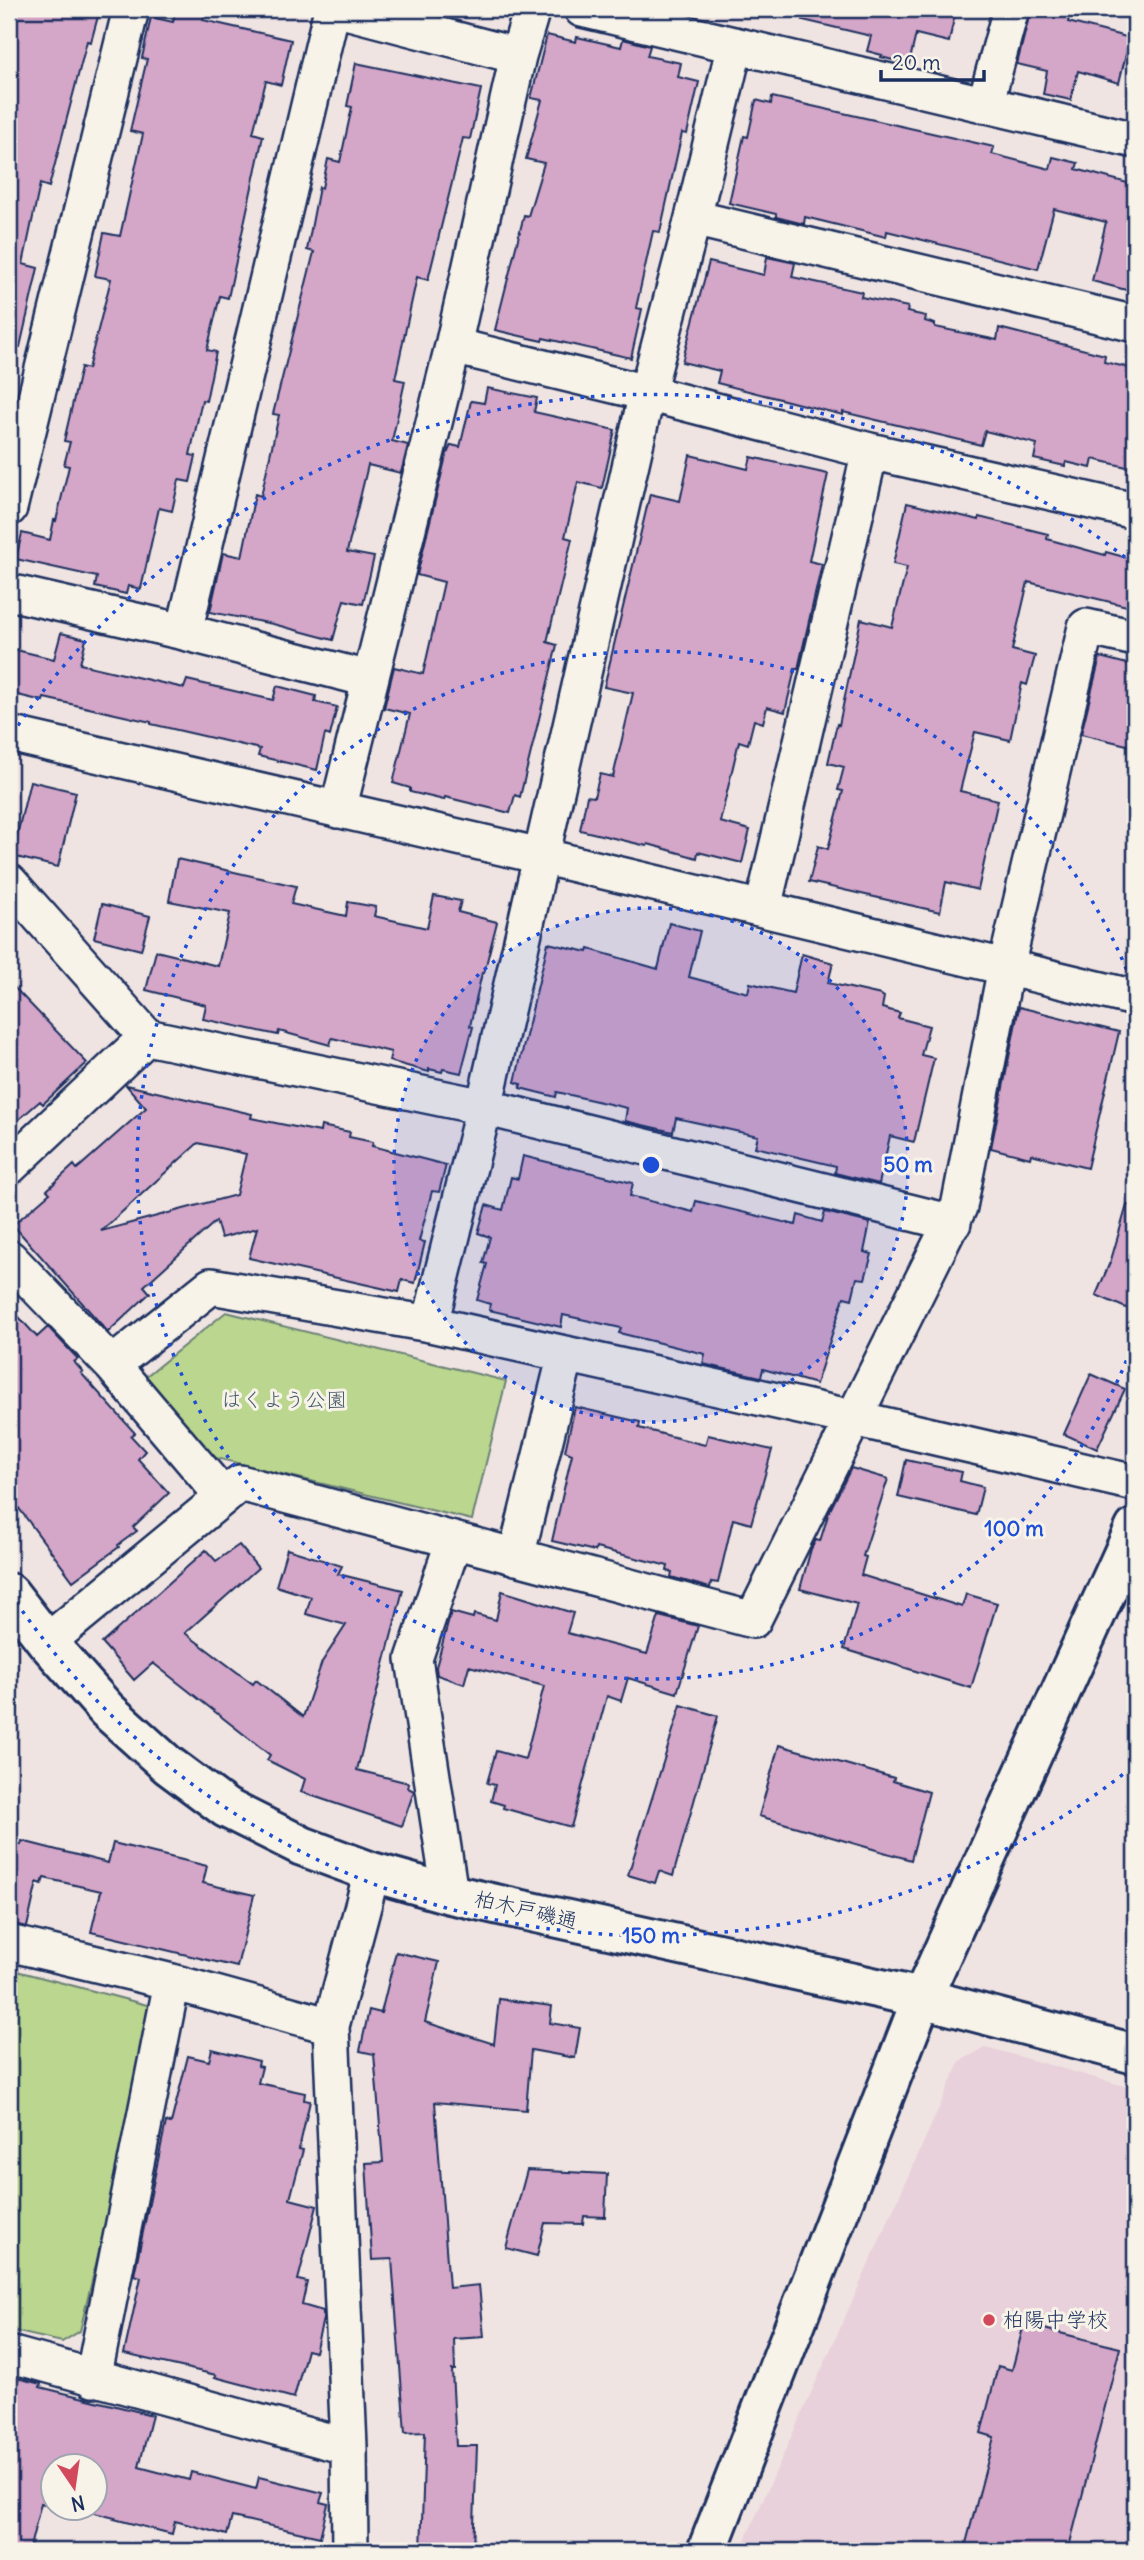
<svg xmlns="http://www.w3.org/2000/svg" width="1144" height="2560" font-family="Delius,'Klee One',sans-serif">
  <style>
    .built { fill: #e8d1da }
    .green { fill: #bbd68e; stroke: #6b8276; stroke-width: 2 }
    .building { fill: #d4a6c8; stroke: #1b2f5e; stroke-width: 2; fill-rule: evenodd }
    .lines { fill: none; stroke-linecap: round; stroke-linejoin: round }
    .street-casing { stroke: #1b2f5e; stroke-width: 40 }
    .secondary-casing { stroke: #1b2f5e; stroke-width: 44 }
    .street { stroke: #f7f3e8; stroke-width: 35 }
    .secondary { stroke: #f7f3e8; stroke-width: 38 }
    .ring { fill: none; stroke: #1d4ed8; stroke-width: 3.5; stroke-dasharray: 3.5 7 }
    .poi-dot { fill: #d1495b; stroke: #f7f3e8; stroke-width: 2.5 }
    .labels { text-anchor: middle; stroke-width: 6; stroke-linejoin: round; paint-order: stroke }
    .park-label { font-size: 21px; fill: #43596a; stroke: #f7f3e8 }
    .street-label { font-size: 21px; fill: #1b2f5e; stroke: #f7f3e8 }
    .poi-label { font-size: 21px; fill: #1b2f5e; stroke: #f7f3e8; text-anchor: start }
    .centre { fill: #1d4ed8; stroke: #f7f3e8; stroke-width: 3.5 }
    .ring-label { font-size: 21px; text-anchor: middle; font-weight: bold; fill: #1d4ed8; stroke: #f7f3e8; stroke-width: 6; stroke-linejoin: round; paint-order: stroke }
  </style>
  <rect width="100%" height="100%" fill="#f0e4e2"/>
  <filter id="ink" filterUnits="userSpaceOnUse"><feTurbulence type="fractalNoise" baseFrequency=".0143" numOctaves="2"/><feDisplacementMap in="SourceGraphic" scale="14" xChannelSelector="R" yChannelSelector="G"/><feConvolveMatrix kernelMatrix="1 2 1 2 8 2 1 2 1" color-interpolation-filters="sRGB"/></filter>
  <g filter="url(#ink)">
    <path class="built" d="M986,2047L1135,2089V2551H740L960,2061Z"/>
    <path class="green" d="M226,1312L506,1381L472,1520L208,1456L145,1377Z
      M9,1969L147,2005L155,2016L80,2331L62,2342L9,2330Z"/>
    <path class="building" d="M9,9H100L91,42L87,41L49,187L40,184L23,264L38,268L20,347L9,346Z
      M176,9H206L203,20L291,40L281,85L266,81L253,133L263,136L228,298L220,296L207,350L216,352L206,401L202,400L190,455L196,456L190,482L179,480L172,511L159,508L141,589L128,586L126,594L95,587L97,577L16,559L22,533L50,540L54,520L56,521L69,466L64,465L70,442L64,441L81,367L88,369L111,279L95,276L104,233L120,236L143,134L130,131L147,59L142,58L151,17L173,22Z
      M805,9H956L949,42L916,34L909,64L881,57L882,55L867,51L871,36L803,20Z
      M1031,9H1051L1070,13L1068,22L1130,38L1119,83L1078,71L1071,100L1043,94L1047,71L1017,64Z
      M547,35L576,42L577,37L621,47L623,39L650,46L647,56L681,63L678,77L699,82L687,134L682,133L660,232L653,231L636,308L642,309L631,358L543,338L542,341L495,330L524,215L528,216L544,163L526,159L542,100L531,98Z
      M356,63L481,89L470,139L463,138L428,280L417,277L395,379L405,381L392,441L408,445L401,473L368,465L347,552L374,557L363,604L344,600L333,640L273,624L210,612L223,553L242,557L255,494L261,496L279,415L273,414L314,252L307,250L319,187L322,188L328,159L340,162L352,107L347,106Z
      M772,97L994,147L992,154L1050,169L1053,157L1078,163L1076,169L1135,185V271L1130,291L1092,281L1106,222L1054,209L1038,269L887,231L886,237L805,217L804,224L776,217V214L729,203L744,136L748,137L756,100L771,104Z
      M767,257L795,263L792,277L862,292L861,297L908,307L907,312L926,316L925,321L935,324V327L997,340L999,328L1105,355L1104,362L1135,369V469L1093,459L1091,468L1066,462L1065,466L1034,459L1037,444L985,431L981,445L843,412V415L717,383L720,371L682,362L709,262L764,275Z
      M487,388L537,398L534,412L615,430L602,488L578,482L565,537L572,539L547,642L557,645L520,797L515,795L510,813L445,797L444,800L410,792V788L393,783L410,714L384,708L394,667L423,674L444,582L417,575L446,456L451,445L460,447L471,401L484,403Z
      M690,455L748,469L751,457L828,474L809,561L822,564L798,669H795L785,712L767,707L763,723L754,720L748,744L739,741L720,822L750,830L742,863L698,852L697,858L648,844L647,846L580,830L587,796L594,797L600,774L613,777L633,693L604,687L650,494L680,501Z
      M907,503L979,520V517L1048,534L1047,539L1105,555L1106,552L1135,560V608L1028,582L1012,650L1035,656L1027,685L1022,683L1010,740L975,732L960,791L998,800L978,890L946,882L940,912L809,882L818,846L828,849L843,791L838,790L844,767L828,763L837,724L839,725L861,619L892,627L907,567L893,564Z
      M61,633L86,639L80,664L184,688L187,680L273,700L277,686L316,696L315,702L337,707L330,736L325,734L317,770L258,756L260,749L151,724V722L44,698L43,701L9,693V664L12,649L54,659Z
      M1100,657L1135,666V747L1081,734Z
      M30,781L76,792L58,867L12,856Z
      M177,859L296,886L291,904L346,916L348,902L376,907L374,916L427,928L434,896L461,901L458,912L497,922L484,973H482L470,1026L473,1027L461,1073L443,1069L442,1072L429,1069V1072L389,1061L391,1052L332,1038L330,1045L279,1031L278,1035L203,1019L206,1005L146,990L156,951L218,966L230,913L169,901Z
      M102,904L150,916L141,950L94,938Z
      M669,923L700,931L689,977L748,993L750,983L793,993L802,954L833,963L828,983L881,995L884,997L882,1008L900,1013L898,1018L929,1026L921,1055L934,1058L914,1142L890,1136L879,1184L835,1173L836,1166L755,1147L758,1136L676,1118L673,1132L625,1121L627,1108L557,1092L556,1097L520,1088L521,1084L515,1082L548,943L588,952L589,949L658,969Z
      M9,982L87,1063L43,1104L40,1101L9,1128Z
      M1019,1007L1119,1032L1087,1168L1031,1154L1030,1158L991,1148Z
      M126,1085L252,1114L251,1118L320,1132L321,1126L350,1132L349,1137L373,1142L372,1146L446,1165L439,1192L432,1191L419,1241L425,1242L415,1283L402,1280L399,1292L249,1258L257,1228L221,1238L216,1221L144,1286L150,1293L108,1332L13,1225L50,1193L47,1190L74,1165L77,1169L146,1108ZM198,1143L246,1154L236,1195L101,1231Z
      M523,1156L633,1183L630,1196L693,1212L696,1201L796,1225L798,1215L822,1222L825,1212L870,1223L864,1252L872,1254L865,1279L857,1278L852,1299L844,1297L816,1384L763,1369L761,1377L703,1364L705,1354L619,1333L621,1328L563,1315L561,1327L489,1310L490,1304L477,1300L487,1264L483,1263L490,1237L478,1233L486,1205L503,1210L511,1177L518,1179Z
      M1127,1205L1135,1206V1312L1096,1295L1111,1260Z
      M9,1306L37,1337L48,1327L78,1359L74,1362L83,1372L81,1373L135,1433L131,1436L145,1451L138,1459L169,1493L133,1527L137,1531L118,1545L119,1547L73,1581L9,1495Z
      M1091,1374L1125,1389L1097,1449L1064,1434Z
      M575,1407L640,1422L639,1428L705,1445L708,1435L772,1450L751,1524L733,1519L718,1583L711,1582L710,1588L671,1577L672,1572L667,1571L668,1566L596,1548L595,1551L552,1541L572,1454L565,1451Z
      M906,1460L962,1472L960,1481L983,1487L976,1515L898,1497Z
      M851,1468L888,1479L863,1556L866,1557L861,1575L962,1607L966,1594L997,1603L971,1688L844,1649L857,1604L800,1589L811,1549L816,1540L820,1541L829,1512Z
      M239,1545L258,1568L185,1633L253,1684L256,1680L303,1717L322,1662L346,1625L306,1614L311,1597L276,1586L287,1549L342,1566L338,1574L403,1590L357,1770L409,1783L408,1788L414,1791L402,1826L301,1792L305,1779L267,1760L270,1755L153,1663L134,1680L102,1643L206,1550L216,1561Z
      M502,1591L573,1613L567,1633L647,1654L659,1616L698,1626L677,1693L628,1678L621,1701L607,1696L571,1827L503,1808L504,1805L491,1801L495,1785L487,1783L496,1751L525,1759L544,1686L469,1666L464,1684L437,1675L436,1667L451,1612L473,1618L474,1614L496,1620Z
      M681,1705L718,1716L673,1876L659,1871L655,1883L628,1875Z
      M779,1745L894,1778L893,1781L929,1792L911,1860L759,1816Z
      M22,1841L108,1863L113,1843L207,1866L203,1883L254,1895L237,1967L91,1932L101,1891L44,1878L42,1884L37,1882L27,1927L9,1923V1842L21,1845Z
      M396,1952L439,1962L425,2022L494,2044L499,1999L552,2006L550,2023L580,2028L575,2058L531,2050L526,2110L435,2102L449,2288L479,2285L482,2316L484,2337L454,2339L455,2370H452L456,2446H477L473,2551H421L425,2432L405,2433L392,2259L372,2260L366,2163L383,2162L374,2054L360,2051L369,2010L381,2013Z
      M212,2049L259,2061L258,2066L262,2067L258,2083L305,2093L304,2100L310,2101L299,2149L303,2150L290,2199L317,2206L298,2280L307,2282L302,2305L323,2311V2319L315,2352L307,2350L294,2398L215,2377L216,2375L124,2354L141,2277L134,2275L166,2122L171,2123L188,2056L209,2061Z
      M527,2170L607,2174L605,2217L584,2216L583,2224L545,2223L537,2256L506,2248Z
      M1024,2324L1120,2348L1068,2551H964L994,2437L981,2433L998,2366L1012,2370Z
      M9,2376L41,2384L40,2387L152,2415L139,2467L189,2480L191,2472L256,2489L259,2477L323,2493L320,2502L328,2504L320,2537L232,2517L227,2535L175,2521L172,2534L114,2519L115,2518L74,2508H94V2466H52V2506L41,2503L29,2551H9Z"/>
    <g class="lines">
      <g class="street-casing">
        <path id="street" d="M338,9L518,56
          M582,9L1135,140
          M985,105L1011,9
          M693,218L1135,324
          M453,346L647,393L870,451L1135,511
          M9,508L131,9
          M9,592L184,632L369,679
          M184,632L332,9
          M9,734L541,856L1135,998
          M338,810L453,346L518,56L532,9
          M9,882L147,1037L484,1107L953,1223
          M763,908L870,451
          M9,1167L147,1037
          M9,1258L112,1365L223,1496
          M430,1324L484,1107L647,393L693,218L735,45
          M112,1365L211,1286L430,1324L853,1418L1135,1483
          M516,1557L566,1354
          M47,1642L240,1483L753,1620L959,1207L1006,967L1086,627L1135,638
          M450,1894L414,1659L454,1540
          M9,1943L172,1982L331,2026L349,2447L350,2551
          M331,2026L372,1872
          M9,2354L349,2447
          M93,2379L172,1982"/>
      </g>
      <g class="secondary-casing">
        <path id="secondary" d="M9,1593L47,1642L107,1710L168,1765L226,1808L302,1846L372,1872L450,1894L922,1998L1135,2054
          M707,2551L922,1998L1135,1528"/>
      </g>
      <use href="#street" class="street"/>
      <use href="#secondary" class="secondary"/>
    </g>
  </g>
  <circle cx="651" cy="1165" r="257" fill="#1d4ed8" fill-opacity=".12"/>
  <g class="ring">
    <circle cx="651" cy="1165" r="257"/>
    <path d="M1134 1341A514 514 0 1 1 1134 989"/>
    <path d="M1131 1768A771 771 0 0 1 12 1596M12 734A771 771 0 0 1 1131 562"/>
  </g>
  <circle class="poi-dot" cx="989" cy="2320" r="7"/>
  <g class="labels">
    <g class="park-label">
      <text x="284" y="1407">はくよう公園</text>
    </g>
    <g class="street-label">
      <text transform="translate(526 1910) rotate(13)" y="7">柏木戸磯通</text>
    </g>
    <g class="poi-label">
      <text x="1003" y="2327">柏陽中学校</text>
    </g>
  </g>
  <circle cx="651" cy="1165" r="10" class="centre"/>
  <g class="ring-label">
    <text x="908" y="1172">50 m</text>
    <text x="1014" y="1536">100 m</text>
    <text x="651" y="1943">150 m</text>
  </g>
  <rect width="1144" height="2560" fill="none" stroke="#f7f3e8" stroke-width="35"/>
  <rect x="18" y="18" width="1109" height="2525" fill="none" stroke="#1b2f5e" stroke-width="2.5" filter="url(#ink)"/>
  <g transform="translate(74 2487) rotate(167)"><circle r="33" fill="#f7f3e8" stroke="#9fa5b1" stroke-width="2"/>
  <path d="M0-5L12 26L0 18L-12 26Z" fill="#d1495b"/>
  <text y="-10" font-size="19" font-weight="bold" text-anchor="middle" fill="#1b2f5e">N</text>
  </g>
  <path d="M881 70v10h103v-10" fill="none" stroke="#1b2f5e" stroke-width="3.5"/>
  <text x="892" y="70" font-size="21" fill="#1b2f5e" stroke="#f7f3e8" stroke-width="5" paint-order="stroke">20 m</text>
</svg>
